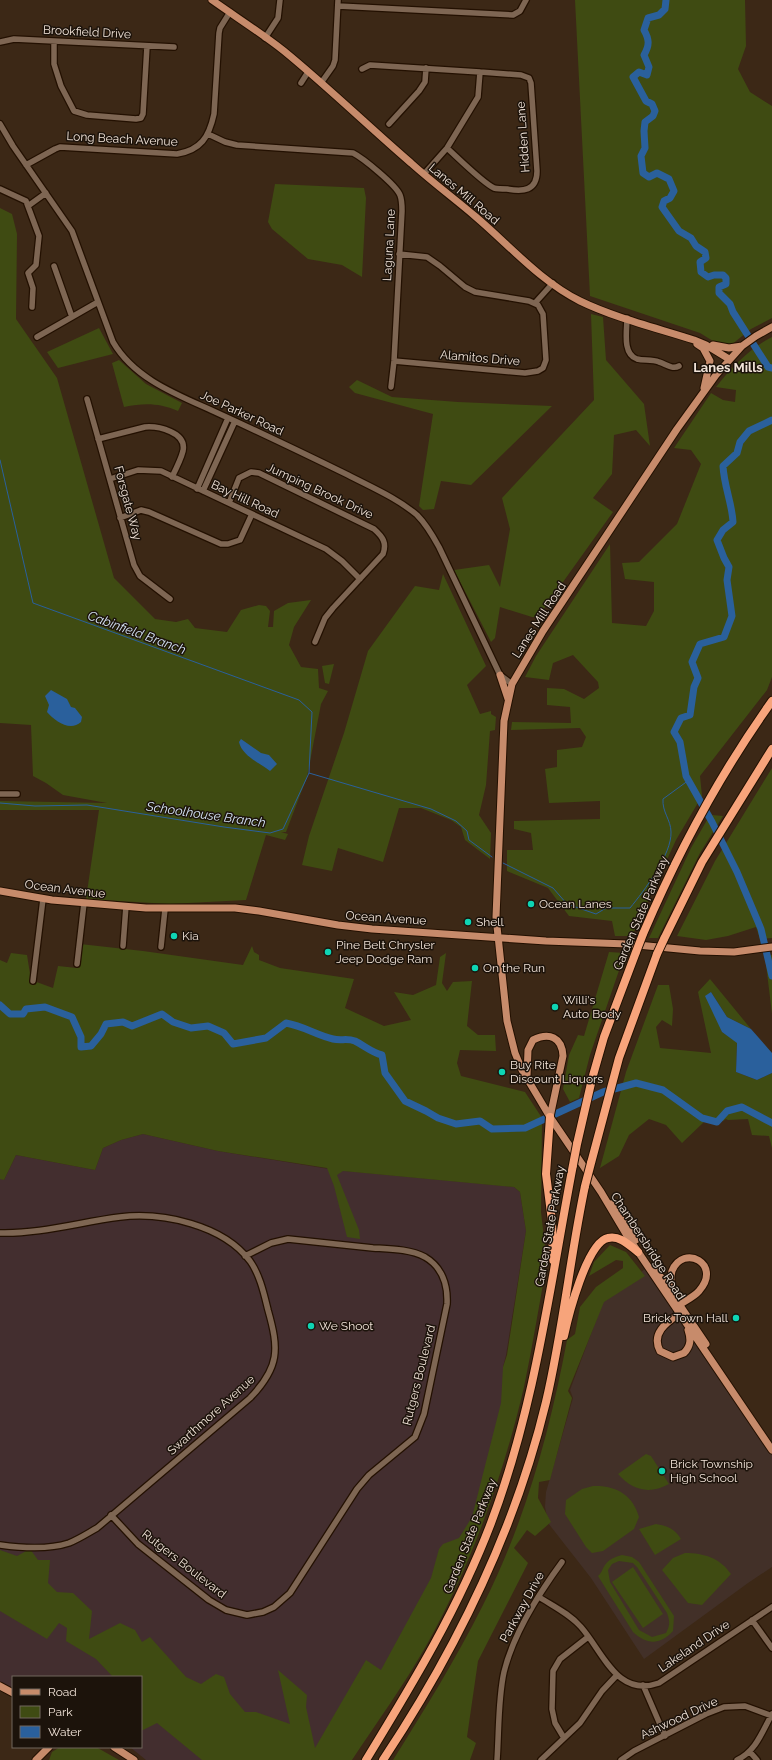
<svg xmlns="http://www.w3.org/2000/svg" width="772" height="1760" font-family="Raleway,sans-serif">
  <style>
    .industrial { fill: #432e2f }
    .education { fill: #423028 }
    .green { fill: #3f4b12; fill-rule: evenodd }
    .water { fill: #2a609c }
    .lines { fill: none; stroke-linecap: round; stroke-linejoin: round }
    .stream { stroke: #2a609c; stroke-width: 1 }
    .river { stroke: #2a609c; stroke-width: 7 }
    .minor-casing { stroke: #231001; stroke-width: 8 }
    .major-casing { stroke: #231001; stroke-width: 9 }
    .highway-casing { stroke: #231001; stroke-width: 10 }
    .minor { stroke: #7e6653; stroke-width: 5.5 }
    .major { stroke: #c78b6b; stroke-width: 7 }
    .highway { stroke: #f7a47b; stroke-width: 8 }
    .highway-bridge-casing { stroke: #231001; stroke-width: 10; stroke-linecap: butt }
    .highway-bridge { stroke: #f7a47b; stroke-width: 8 }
    .poi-dot { fill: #0ed5b4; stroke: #1c130b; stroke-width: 1.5 }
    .labels { text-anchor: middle; stroke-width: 3; stroke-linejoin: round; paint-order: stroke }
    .street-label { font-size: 12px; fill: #f1e3d8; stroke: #1c130b }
    .poi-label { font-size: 12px; fill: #f1e3d8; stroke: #1c130b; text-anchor: start }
    .neighbourhood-label { font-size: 13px; font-weight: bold; fill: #f1e3d8; stroke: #1c130b }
    .water-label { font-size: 13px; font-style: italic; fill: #d5e4f5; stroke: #1c130b }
  </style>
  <rect width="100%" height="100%" fill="#3c2816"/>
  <path class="industrial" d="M143,1134L218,1151L335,1170L514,1187L520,1192L526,1231L506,1355L503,1367L509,1439L475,1537L351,1760H146L130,1747H141V1677H13V1694L0,1687V1178L4,1180L16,1155L95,1170L103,1148L121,1140Z"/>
  <path class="education" d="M648,1267L772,1450V1567L748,1583L644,1659L591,1578L548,1523L545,1507L546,1492L573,1398L570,1390L604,1299Z"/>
  <path class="green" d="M575,0H745L746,46L738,69L750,92L772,106V318L751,329L726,349L700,333L590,296Z
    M275,184L364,188L366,198L362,277L342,265L308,259L272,229L268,222Z
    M0,208L12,214L17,234L16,319L57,378L114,578L155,619L176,622L188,619L195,628L227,632L241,610L259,605L266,606L270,611L268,627H273L274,611L288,603L311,600L294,627L289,645L301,667L318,669L319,688L328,691L321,704L307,777L286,832H281L288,834L285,840L266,835L246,900L169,904L86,899L99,810H0V801L107,803L63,795L46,783L33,776L31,725L0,723Z
    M591,314L603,317L606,360L644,404L650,446L636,430L614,435L612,474L593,498L613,512L538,617H532L500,607L495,638L491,642L454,570L489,565L500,587L510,529L502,498L594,400Z
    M99,328L113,354L58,368L47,352Z
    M772,337V677L767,690L700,776L702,796L676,840L632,936H615L612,921L569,916L548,888L507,871V850H533L531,833L514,829V821L600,819V801L549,803L545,769L557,767V750L582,747L586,737L580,728L511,730L512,722L571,723L570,707L547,705V688L564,689L584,699L599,688L598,682L573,655L553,663L549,680L525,677L536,656L610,544L612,623L646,626L654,611V582L625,579L622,563L639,562L677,524L701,464L691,450L674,448L711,393L723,400L735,402L736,390L716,387C732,367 749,349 772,337Z
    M119,360L146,384L182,403L178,411C158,403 145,403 124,407L112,363Z
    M357,380L392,397L458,402L552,406L471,485L441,481L434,509L423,510L419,506L433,414L355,393L349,387Z
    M443,574L486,666L467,685L480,714L491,711V714L496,717L495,730L490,731L486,785L479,815L491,833L490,859L465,840L461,827L451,820L421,808H399L383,862L338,848L332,871L302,865L309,836L344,733L368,651L415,586L439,590Z
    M334,664L329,684L325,683L322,666Z
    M772,768V938L760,939L756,927L728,936L706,940L677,936L715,861Z
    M711,813L712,815L723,816L700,853L658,938H649L691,848Z
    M80,944L143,951L243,965L252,946L254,952L259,955V960L280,968L354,979L345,1008L384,1026L411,1020L394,992L413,995L436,985L440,957L446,953L442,983L447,991L453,982L472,981L467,1026L478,1035H495L496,1051L460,1050L457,1063L461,1076L525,1092L544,1121L542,1123L541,1212L546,1255L548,1256C540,1300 533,1344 524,1387C504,1474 470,1568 426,1646C404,1685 377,1722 352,1760H202L157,1723L141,1731V1677H113L96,1659L66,1641L67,1628L59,1623L47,1639L0,1611V1550L17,1556L30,1549L38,1560H50L48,1583L57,1592L73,1593L92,1611L89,1639L120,1623L135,1630L142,1642L150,1637L186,1677L201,1684L216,1674L224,1677L230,1694L245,1712H256L290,1724L278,1670L307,1695L306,1707L315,1748L366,1660L381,1670L431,1578L439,1549L443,1544L459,1538L472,1517L501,1403L503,1367L507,1355L526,1231L520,1192L514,1187L343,1171L337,1175L359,1230L360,1239L347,1237L334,1186L327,1168L218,1151L143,1134L121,1140L103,1148L95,1170L16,1155L4,1180L0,1179V960L7,963L11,953L27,955L31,980L53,988L58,966L77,968Z
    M609,952L625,953L590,1055L579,1098L570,1102L563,1089L569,1055L578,1035L584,1036Z
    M772,955V1014L765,956Z
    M710,979L751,1029L727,1017L711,992L722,1032L737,1042L736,1072L757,1080L772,1073V1148L769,1136L752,1135L748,1119L728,1120L726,1119L723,1121H705L682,1143L666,1125L649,1119L629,1135L619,1156L600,1168L626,1072L658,985H669L673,1009L672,1026L662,1020L656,1027L660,1048L711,1053L698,992Z
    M610,1245L626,1252L645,1276L604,1302L568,1391L572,1398L550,1480L539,1482L538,1498L551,1522L535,1536L527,1530L514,1548L528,1563L478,1661L467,1737L476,1743L470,1760H393C425,1709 456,1659 483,1605C525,1522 550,1431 567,1340L575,1334L580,1307L596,1287L623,1268V1261L616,1260L589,1276L594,1262Z
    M646,1454L651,1456L669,1484C649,1495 632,1490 618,1474Z
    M593,1486C616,1485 633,1495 639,1517L634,1529L603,1551L592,1553L586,1547L565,1514L566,1500L582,1489Z
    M656,1524C668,1526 675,1529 681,1539L655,1555L639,1529Z
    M685,1553C704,1553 720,1558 731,1574L702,1605L688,1603L662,1570L673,1558Z
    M622,1555L632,1557L639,1562L674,1616L673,1631C660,1645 647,1645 633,1632L598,1576C602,1573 602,1569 605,1565C609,1559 615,1557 622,1555ZM619,1561L633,1563L637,1567L667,1613C670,1621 670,1626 666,1633L652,1637L639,1630L610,1582L608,1570L612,1564Z
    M633,1567L663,1614L643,1628L612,1582Z
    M60,1747H96L119,1760H49L52,1752Z"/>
  <path class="water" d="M51,690L67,699L71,707L75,708L82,717L81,722C70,732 55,721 47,712L49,705L45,696Z
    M241,739L261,753L269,755L277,764L270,771C260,763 242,756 239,742Z
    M711,992L727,1017L751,1029L772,1053V1073L757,1080L736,1072L737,1043L722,1032L705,996Z"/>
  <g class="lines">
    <path class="stream" d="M0,460L33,603L299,700L312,712L309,773
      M0,803L35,806L87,805L224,827L270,833L283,829L309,773L431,809L456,821L467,831L469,840L492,857
      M503,863L553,888L567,904L596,914L606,908H630C644,891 672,854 671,832C671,820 662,812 663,799L689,780"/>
    <path class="river" d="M666,0L665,9L659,15L648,18L644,30C649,39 650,45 644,55L649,67L647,75L639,72L633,77L646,101L652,104L655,111L653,116L645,122L644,131L645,148L641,156L643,173L649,177L657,173L669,179L674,191L670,198L664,201L662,207L679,231L691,238L696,246L705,252L706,258L700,262L701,272L708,277L714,275H723L726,278V284L719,287V293L730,304L733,312L768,367L772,368
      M772,420L749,431L740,442L737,453L723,466C724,486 732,503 733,522L723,530L717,540L724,558L729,567L727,580L732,616L724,637L700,644L692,662L698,678L694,687L690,715L681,718L674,732L680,742L686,776L712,822L737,872L761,929L772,976
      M0,1005L10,1014H23L26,1009L45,1007L72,1017L81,1037V1047L91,1046L101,1034L106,1024L123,1022L132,1026L162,1014L173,1022L191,1028L208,1026L224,1033L233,1044L266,1038L286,1023C303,1026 317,1035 333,1039C341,1041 347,1038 355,1041C365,1046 371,1052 382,1055L385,1073L405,1101L426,1111L438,1118L456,1124L480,1121L492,1129L525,1128L603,1092L636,1083L663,1090L702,1118L717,1122L727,1111L742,1107L772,1123"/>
    <g class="minor-casing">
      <path id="minor" d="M338,6L513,15L520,11L526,0
        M265,38L278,18L280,0
        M54,41V64L61,86L74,111L87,115L136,119L141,118L143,114L147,46
        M0,42L14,39L174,47
        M362,69L370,65L480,72L521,75L529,78L531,83L537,171C537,191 523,192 507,189C503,189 498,189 494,188C483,183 457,157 447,148
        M301,83L308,72
        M321,83L333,66L335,60L338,0
        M0,124L13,146L72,231L113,342C134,378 175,394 211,410C257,431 303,453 348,475C371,487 397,498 417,515C426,524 433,536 439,547L500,675L512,684
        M389,124L419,91L425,82L426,68
        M208,134L225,142L237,145L353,153C363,158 396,185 400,195C402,200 402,206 402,211L394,361L391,387
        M26,165L55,149L60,147L177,154C201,150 209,137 214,114L219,33L220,28L230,12
        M424,174L447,148L478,97L480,72
        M0,189L26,201L39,236L36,265L28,273L33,288L32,307
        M28,206L46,193
        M54,266L72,317
        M535,303L553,283
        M627,318C627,330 622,354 637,359C644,361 651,359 659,362C666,364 672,370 679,366
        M37,337L98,302
        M394,361L525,373L538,371L543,368L546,360L543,314L538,305L529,301L475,292L465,287L440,266L427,257L399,254
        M87,399L134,565L140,576L170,599
        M98,439L145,427C158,426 187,432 183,451C181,459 176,469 172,477
        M110,479L138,470L161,471L326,549L342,561L360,579
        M197,489L228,418
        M203,491L235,421
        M229,503L239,478L251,472L259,473L374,529C383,537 387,543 383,554L333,608L325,618L315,642
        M120,518L141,510L149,512L221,544H228L240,540L252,514
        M0,794H17
        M123,946L126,906
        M161,947L165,909
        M77,964L84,903
        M33,981L43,899
        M0,1233C41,1234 80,1222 120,1217C163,1212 223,1225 250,1261C260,1275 264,1294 268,1310C279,1349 280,1367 250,1398L97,1528C88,1533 79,1539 69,1543C48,1550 22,1548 0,1545
        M111,1515L138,1544L209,1600L226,1610L247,1615L263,1612L274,1607L290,1593L357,1489L369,1475L415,1437L424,1414L447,1304C448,1285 442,1267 425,1257C410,1249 390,1249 373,1248C345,1245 316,1242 288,1239L271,1243L245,1256
        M539,1597C553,1606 570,1614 581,1627C603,1652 617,1698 659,1683L772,1607
        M752,1620L772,1648
        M643,1685L665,1736
        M564,1738L555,1723L552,1709L553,1671L560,1659L588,1637
        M750,1752L757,1760
        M497,1760C499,1732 498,1699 504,1672C513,1635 540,1592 562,1562
        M541,1760L580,1723L602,1691L617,1675
        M621,1760L634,1751L706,1714L724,1707L745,1706L772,1716
        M737,1760C756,1751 762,1732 772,1714"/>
    </g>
    <g class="major-casing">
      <path id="major" d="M212,0C236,17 261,33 284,51C328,87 368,126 411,163C432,182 455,199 476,217C509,245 540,281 580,301C615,318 657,328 694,340L706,345L729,359
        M772,327L756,336L742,346L716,375L677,429L543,631L512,684L504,721L496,917L507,1021L515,1053L522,1070L550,1117L601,1192L626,1234L772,1450
        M697,344L703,348L710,361L704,388
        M713,345L729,348L742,346
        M500,675L508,699
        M0,891L52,900L146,908H235L259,911L338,925L372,929L546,941L627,944L700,951L734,952L772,947
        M527,1076L528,1050L533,1040C549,1032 562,1037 563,1056L550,1117
        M611,1204L636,1240
        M654,1267L706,1344
        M672,1293C671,1286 670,1278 672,1271C683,1243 723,1264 699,1291C694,1297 683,1302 676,1307
        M683,1311C669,1321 650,1332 660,1351L673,1357L684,1353C691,1346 691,1339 688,1330
        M0,1686L13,1693
        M114,1747L134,1760
        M36,1760L49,1747"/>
    </g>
    <g class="highway-casing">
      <path id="highway" d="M643,934C678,852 720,774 772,701
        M664,939L702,862L772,749
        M550,1117L546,1174L552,1221L553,1260
        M577,1144L592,1079L604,1037L636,952
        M591,1163L619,1058L657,954
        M564,1336C568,1317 587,1242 608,1238C620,1235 630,1246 638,1252
        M366,1760C413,1683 459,1607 491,1523C535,1407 550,1285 573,1165
        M383,1760C456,1650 515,1531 546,1402C563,1330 570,1257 585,1186"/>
    </g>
    <use href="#minor" class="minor"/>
    <use href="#major" class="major"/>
    <use href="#highway" class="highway"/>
    <g class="highway-bridge-casing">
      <path id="highway-bridge" d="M636,952L643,934
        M657,954L664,939
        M573,1165L577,1144
        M585,1186L591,1163"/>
    </g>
    <use href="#highway-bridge" class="highway-bridge"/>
  </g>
  <g class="poi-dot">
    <circle cx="531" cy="904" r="4"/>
    <circle cx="468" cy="922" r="4"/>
    <circle cx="174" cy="936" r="4"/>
    <circle cx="328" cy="952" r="4"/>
    <circle cx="475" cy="968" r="4"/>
    <circle cx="555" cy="1007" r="4"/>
    <circle cx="502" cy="1072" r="4"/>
    <circle cx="736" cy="1318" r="4"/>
    <circle cx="311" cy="1326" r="4"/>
    <circle cx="662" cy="1471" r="4"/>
  </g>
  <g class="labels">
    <g class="street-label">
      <text transform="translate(87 32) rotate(3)" y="4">Brookfield Drive</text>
      <text transform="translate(523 137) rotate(-94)" y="4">Hidden Lane</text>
      <text transform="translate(122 139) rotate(3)" y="4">Long Beach Avenue</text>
      <text transform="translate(464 194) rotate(40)" y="4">Lanes Mill Road</text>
      <text transform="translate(389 245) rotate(-87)" y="4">Laguna Lane</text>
      <text transform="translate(480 358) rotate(5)" y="4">Alamitos Drive</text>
      <text transform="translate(242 413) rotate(25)" y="4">Joe Parker Road</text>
      <text transform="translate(320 491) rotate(25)" y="4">Jumping Brook Drive</text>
      <text transform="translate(245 499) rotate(25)" y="4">Bay Hill Road</text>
      <text transform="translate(128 503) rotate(75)" y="4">Forsgate Way</text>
      <text transform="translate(539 620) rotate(-57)" y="4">Lanes Mill Road</text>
      <text transform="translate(65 889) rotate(7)" y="4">Ocean Avenue</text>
      <text transform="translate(641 913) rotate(-67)" y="4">Garden State Parkway</text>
      <text transform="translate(386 918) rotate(4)" y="4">Ocean Avenue</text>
      <text transform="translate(550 1226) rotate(-80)" y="4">Garden State Parkway</text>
      <text transform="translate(648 1246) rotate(57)" y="4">Chambersbridge Road</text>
      <text transform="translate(419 1375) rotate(-76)" y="4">Rutgers Boulevard</text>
      <text transform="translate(211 1415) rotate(-42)" y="4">Swarthmore Avenue</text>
      <text transform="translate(470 1536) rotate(-68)" y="4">Garden State Parkway</text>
      <text transform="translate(184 1564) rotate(38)" y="4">Rutgers Boulevard</text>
      <text transform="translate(522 1607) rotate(-61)" y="4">Parkway Drive</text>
      <text transform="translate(694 1646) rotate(-34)" y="4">Lakeland Drive</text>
      <text transform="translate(679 1718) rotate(-25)" y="4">Ashwood Drive</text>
    </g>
    <g class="poi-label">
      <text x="539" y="908">Ocean Lanes</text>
      <text x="476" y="926">Shell</text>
      <text x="182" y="940">Kia</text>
      <text x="336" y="949">Pine Belt Chrysler<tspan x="336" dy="14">Jeep Dodge Ram</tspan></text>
      <text x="483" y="972">On the Run</text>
      <text x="563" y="1004">Willi's<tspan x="563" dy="14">Auto Body</tspan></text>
      <text x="510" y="1069">Buy Rite<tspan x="510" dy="14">Discount Liquors</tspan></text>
      <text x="728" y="1322" text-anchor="end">Brick Town Hall</text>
      <text x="319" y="1330">We Shoot</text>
      <text x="670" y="1468">Brick Township<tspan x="670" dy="14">High School</tspan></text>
    </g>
    <g class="neighbourhood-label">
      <text x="728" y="372">Lanes Mills</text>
    </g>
    <g class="water-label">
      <text transform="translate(137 632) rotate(20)" y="5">Cabinfield Branch</text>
      <text transform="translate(206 814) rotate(8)" y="5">Schoolhouse Branch</text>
    </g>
  </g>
  <rect x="12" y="1676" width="130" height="72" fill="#1c130b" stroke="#71665d"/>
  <rect x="20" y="1689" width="20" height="6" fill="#c78b6b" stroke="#71665d"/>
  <text x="48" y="1696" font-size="12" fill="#f1e3d8">Road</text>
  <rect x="20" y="1706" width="20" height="12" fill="#3f4b12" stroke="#71665d"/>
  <text x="48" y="1716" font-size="12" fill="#f1e3d8">Park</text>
  <rect x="20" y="1726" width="20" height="12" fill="#2a609c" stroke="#71665d"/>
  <text x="48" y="1736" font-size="12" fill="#f1e3d8">Water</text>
</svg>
